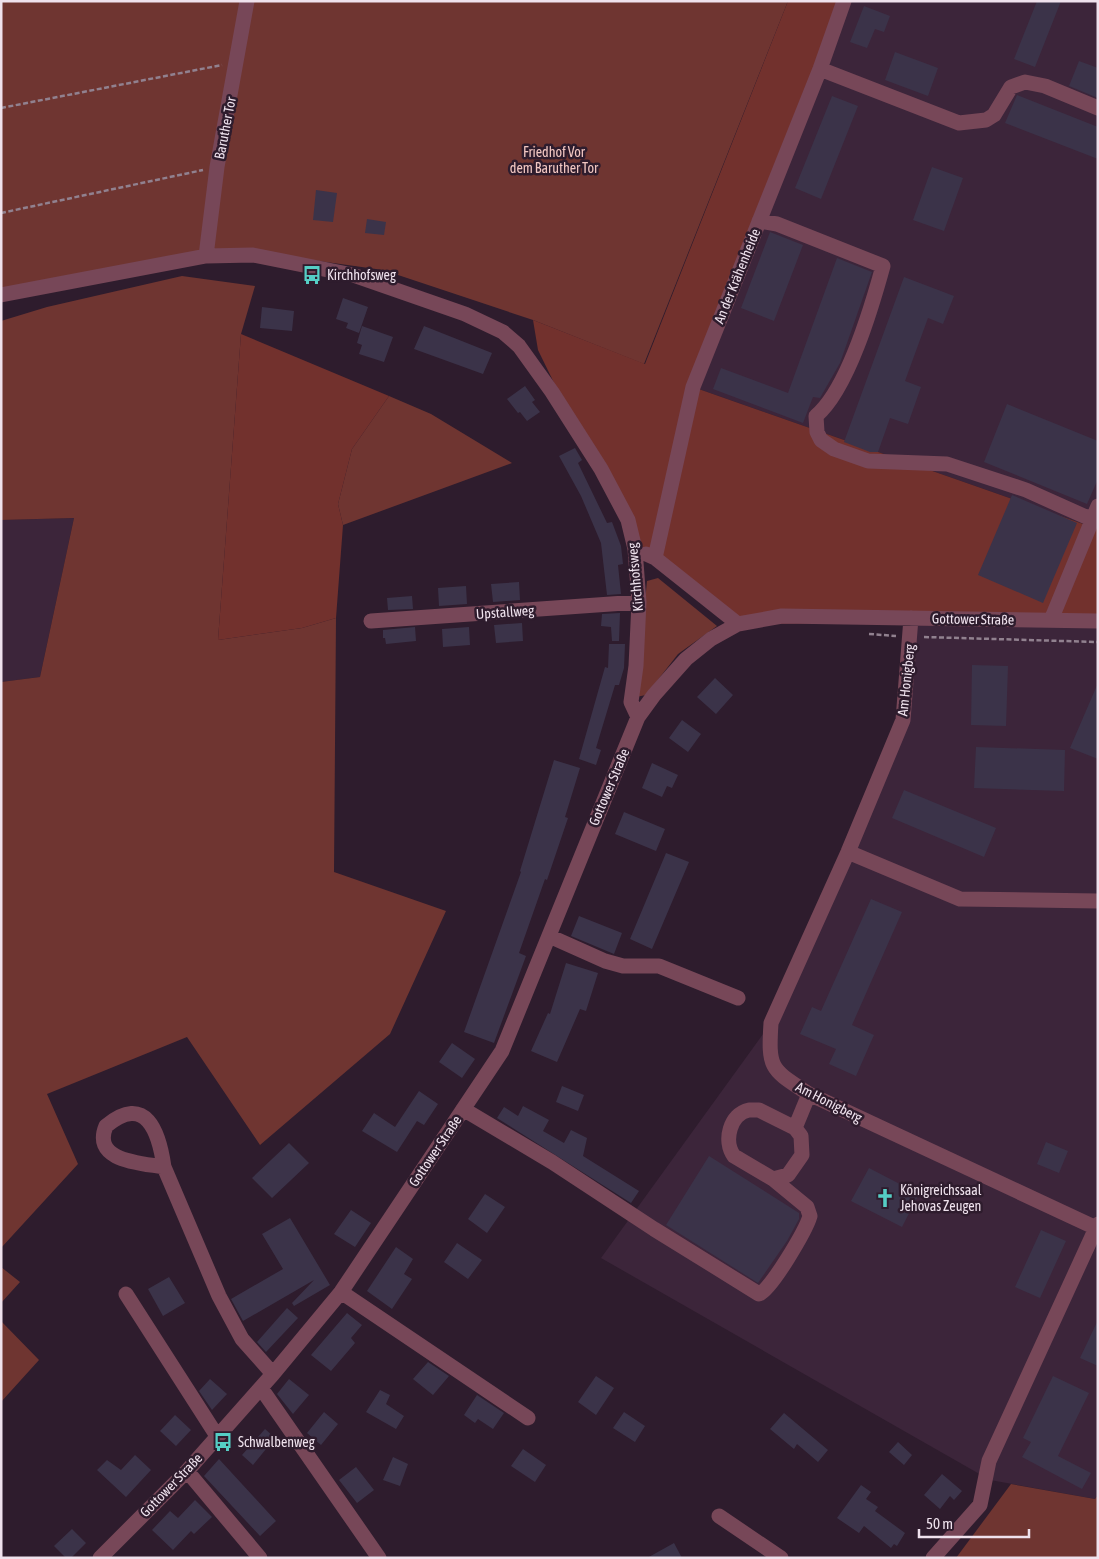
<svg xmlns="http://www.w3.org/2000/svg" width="1099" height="1559" font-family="'Asap Condensed',sans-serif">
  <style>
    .built { fill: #3c253a }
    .green { fill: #6f3531 }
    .forest { fill: #72312d }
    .building { fill: #3b3349 }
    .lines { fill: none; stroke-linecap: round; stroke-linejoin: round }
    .path { stroke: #91818f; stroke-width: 2.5; stroke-dasharray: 5 2.5; stroke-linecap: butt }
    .minor { stroke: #774758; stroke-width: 15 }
    .labels { text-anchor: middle; stroke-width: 5; stroke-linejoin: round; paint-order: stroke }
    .street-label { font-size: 14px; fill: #efe2ed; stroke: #2e1c2d }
    .park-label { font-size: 14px; fill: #f2c7c2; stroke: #2e1c2d }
    .poi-label { font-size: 14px; fill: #efe2ed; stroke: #2e1c2d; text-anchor: start }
  </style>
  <rect width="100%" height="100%" fill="#2e1c2d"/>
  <path class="built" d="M844,1H1098V506L1089,526L693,387Z
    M74,518L40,677L1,682V520Z
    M911,618L1098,621V1495L1095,1499L990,1480L601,1258L771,1023L903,720Z"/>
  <path class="green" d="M1,1H788L644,364L533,320L383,270L269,254H202L1,294Z
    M182,276L255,286L241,334L218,640L302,628L336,618L334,872L446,911L390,1034L260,1145L187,1037L47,1094L78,1164L1,1248V682L40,677L74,518L1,520V321L47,307Z
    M389,396L431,414L512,463L343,525L338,504L352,449Z
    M658,578L717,626L678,654L646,695L636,697L647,581Z
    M1,1267L20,1282L1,1303Z
    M1,1321L39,1360L1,1402Z
    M1011,1484L1095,1499L1098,1495V1558H956Z"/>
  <path class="forest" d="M788,1H844L693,387L1089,526L1098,506V621L738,624L635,549L538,350L533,320L645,364Z
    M241,334L389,396L352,449L338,504L343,525L336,618L302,628L218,640Z"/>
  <path class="building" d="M1037,1H1061L1035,67L1014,59Z
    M864,6L890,16L884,32L875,29L867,48L850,42Z
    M895,52L938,68L928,96L885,80Z
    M1079,61L1098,68V98L1069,86Z
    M1017,95L1098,127V159L1005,123Z
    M832,96L858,106L821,199L795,188Z
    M932,167L963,178L944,231L913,220Z
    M316,190L337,193L333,222L313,220Z
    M367,219L386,222L384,235L365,233Z
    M770,232L803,245L774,321L741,308Z
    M837,258L872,272L840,363L820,398L813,397L803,423L713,389L721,368L788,393Z
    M904,277L954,296L943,324L928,318L905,381L921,387L908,424L890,418L878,452H870L844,442Z
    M343,298L368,307L359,333L346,328L348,323L336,319Z
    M262,307L294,311L292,331L260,328Z
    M362,326L393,337L384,362L359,354L362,345L357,343Z
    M424,326L492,353L483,374L414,349Z
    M525,386L535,400L532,402L540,412L527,421L520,412L518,413L507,399Z
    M1007,404L1098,441V479L1087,504L984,462Z
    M575,448L582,460L578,463L607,523L612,522L621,546L623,564L618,565L621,594L607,595L601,543L581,496L559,456Z
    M1012,495L1077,523L1043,603L978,575Z
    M519,582L520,600L493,602L491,584Z
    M466,586L467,604L439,606L438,588Z
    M412,596L413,609L388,610L387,598Z
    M620,613L619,641H612L611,627L601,626L602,614Z
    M522,623L523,641L496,643L494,625Z
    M415,627L416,641L386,644L385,638H383V630Z
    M469,627L470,645L443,647L442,629Z
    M609,644H625L624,668L619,685H615L596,748L601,750L596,765L579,759L605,667L608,668Z
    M972,665L1008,666L1006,726L971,725Z
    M715,678L733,695L716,714L697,697Z
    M1098,683V759L1070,748Z
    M682,720L701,734L688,752L669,738Z
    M976,747L1065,750L1064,791L974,788Z
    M554,760L580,768L565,817L568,818L547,880L545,879L519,953L526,956L494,1043L464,1032L521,872L520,871Z
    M652,763L678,775L672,788L667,786L662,797L642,788Z
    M904,790L996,828L984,857L892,818Z
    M624,812L665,829L656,851L615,834Z
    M666,853L689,862L652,949L630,939Z
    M871,899L902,912L852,1025L874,1035L856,1076L829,1064L836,1049L800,1034L812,1007L821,1011Z
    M579,916L622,933L614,954L571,936Z
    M566,963L598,973L586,1011L580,1009L557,1062L531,1051L548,1013L550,1014Z
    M452,1043L475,1059L462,1078L439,1062Z
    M562,1086L584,1095L578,1111L556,1102Z
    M419,1091L438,1104L424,1125L417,1121L397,1152L362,1131L374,1113L395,1127Z
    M523,1106L549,1120L543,1131L564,1143L571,1130L587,1138L583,1156L639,1191L631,1203L497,1118L504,1107L518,1116Z
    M1046,1142L1068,1151L1059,1173L1037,1164Z
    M289,1143L309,1163L272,1198L252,1178Z
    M709,1156L799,1213V1219L787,1241L758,1283L666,1225Z
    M869,1168L919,1194L902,1227L851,1201Z
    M485,1194L505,1207L487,1233L468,1219Z
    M351,1210L371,1223L355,1247L334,1234Z
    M290,1218L330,1285L294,1306L292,1303L314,1280L243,1321L231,1299L283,1269L262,1234Z
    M1041,1230L1066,1241L1040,1298L1015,1287Z
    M457,1243L482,1260L468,1279L444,1262Z
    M396,1247L413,1259L404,1274L412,1279L392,1309L367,1291Z
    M169,1277L185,1303L163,1316L148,1289Z
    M287,1308L298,1318L266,1352L257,1342Z
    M347,1313L362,1325L351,1338L355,1343L331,1371L311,1355Z
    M1098,1320V1366L1080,1358Z
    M428,1362L449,1376L433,1395L413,1379Z
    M596,1376L614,1388L596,1415L578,1402Z
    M1053,1376L1089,1393L1058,1456L1091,1473L1082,1489L1022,1457L1031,1442L1023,1438Z
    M210,1379L227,1394L212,1410L199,1391Z
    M289,1379L309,1395L293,1414L277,1394Z
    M380,1390L390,1395L386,1404L404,1416L396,1429L366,1412Z
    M477,1395L504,1413L493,1429L478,1419L475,1423L464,1415Z
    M324,1412L338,1424L321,1445L307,1433Z
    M624,1412L645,1426L635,1442L613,1428Z
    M784,1413L828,1450L818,1462L797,1444L794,1449L770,1429Z
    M175,1415L191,1430L176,1446L160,1431Z
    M265,1429L275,1438L253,1465L242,1455Z
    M898,1442L912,1455L904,1465L889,1452Z
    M523,1449L546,1465L535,1482L511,1466Z
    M135,1455L151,1470L126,1497L97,1470L107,1460L121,1470Z
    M393,1457L408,1464L400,1486L383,1480Z
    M219,1459L276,1521L260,1536L204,1476Z
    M356,1467L374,1490L357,1503L339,1480Z
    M942,1474L962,1491L954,1500L950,1496L940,1509L924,1495Z
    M861,1485L871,1492L866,1499L878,1507L875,1511L905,1533L897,1546L894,1544L891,1548L864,1526L859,1533L837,1518Z
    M195,1500L212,1517L194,1534L191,1531L173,1550L152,1530L170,1511L178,1518Z
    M72,1529L86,1543L71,1558H66L54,1546Z
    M674,1543L682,1558H647Z"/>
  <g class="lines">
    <path class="path" d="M1,108L222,65
      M1,213L203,170
      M869,634L896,636
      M924,637L1098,642"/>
    <path class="minor" d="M820,69L959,123L986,120L994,115L1011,87L1025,82L1045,86L1098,108
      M759,221L777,224L883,266C872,306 848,389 816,416L817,432L821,440L834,449L868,461L947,464L1026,490L1084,516L1094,518
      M206,256L217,167L247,1
      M1,295L206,256L253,255L353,275L465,314L503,332L519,346L552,392L601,469L628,520L635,549L639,602L636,666L631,702L638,717
      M646,554L655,558L738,624
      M655,558L693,387L820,69L844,1
      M911,618L903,720L848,852L771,1023C768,1070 771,1069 809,1094L1096,1228L1098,1224
      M1051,620L1098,506
      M371,621L639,602
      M848,852L960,899L1098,901
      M549,936L605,961L623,966H659L738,998
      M463,1109L552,1162L654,1229L759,1294C771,1290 806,1230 810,1216L807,1207L773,1179
      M749,1110H759L795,1128L801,1136L802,1155L788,1175L773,1179L734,1156C723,1141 730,1114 749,1110Z
      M795,1128L809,1094
      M164,1167C159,1132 146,1093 106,1126C91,1162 143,1163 164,1167L219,1296L242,1339L273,1374
      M341,1292L528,1418
      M126,1294L217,1436
      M261,1388L379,1558
      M187,1471L260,1558
      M719,1516L781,1558
      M100,1558L187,1471L273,1374L341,1292L502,1051L638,717L654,695L686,659L711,639L738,624L782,616L1098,621
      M933,1558L980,1505L989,1461L1096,1228"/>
  </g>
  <defs>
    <g id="bus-bare" transform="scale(1.5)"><path d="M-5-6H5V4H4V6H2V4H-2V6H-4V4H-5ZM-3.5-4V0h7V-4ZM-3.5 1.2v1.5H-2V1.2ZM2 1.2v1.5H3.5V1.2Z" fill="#55cec5" stroke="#2e1c2d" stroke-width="2.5" paint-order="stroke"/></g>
    <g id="church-bare" transform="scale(1.5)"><path d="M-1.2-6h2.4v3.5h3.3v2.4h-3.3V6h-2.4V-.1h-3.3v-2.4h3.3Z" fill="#55cec5" stroke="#2e1c2d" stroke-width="2.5" paint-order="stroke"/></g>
  </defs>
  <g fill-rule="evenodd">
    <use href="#bus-bare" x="312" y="275"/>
    <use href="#church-bare" x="885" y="1198"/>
    <use href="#bus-bare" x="223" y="1442"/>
  </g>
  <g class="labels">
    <g class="street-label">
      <text transform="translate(225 128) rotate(-79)" y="5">Baruther Tor</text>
      <text transform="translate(737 276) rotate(-68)" y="5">An der Krähenheide</text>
      <text transform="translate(635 577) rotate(-95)" y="5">Kirchhofsweg</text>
      <text transform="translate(505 612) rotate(-4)" y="5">Upstallweg</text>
      <text transform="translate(973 619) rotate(1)" y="5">Gottower Straße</text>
      <text transform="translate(906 680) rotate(-84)" y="5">Am Honigberg</text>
      <text transform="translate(609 787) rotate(-67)" y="5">Gottower Straße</text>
      <text transform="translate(829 1102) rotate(27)" y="5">Am Honigberg</text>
      <text transform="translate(435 1151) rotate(-56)" y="5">Gottower Straße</text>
      <text transform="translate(171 1485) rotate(-46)" y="5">Gottower Straße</text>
    </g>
    <g class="park-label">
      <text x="554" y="157">Friedhof Vor<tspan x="554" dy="16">dem Baruther Tor</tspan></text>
    </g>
    <g class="poi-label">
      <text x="327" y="280">Kirchhofsweg</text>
      <text x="900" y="1195">Königreichssaal<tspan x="900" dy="16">Jehovas Zeugen</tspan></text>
      <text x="238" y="1447">Schwalbenweg</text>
    </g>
  </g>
  <rect width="1099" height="1559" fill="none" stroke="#efe2ed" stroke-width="5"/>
  <path d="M919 1529v8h110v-8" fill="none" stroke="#efe2ed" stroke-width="2.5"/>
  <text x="926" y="1529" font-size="15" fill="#efe2ed" stroke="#2e1c2d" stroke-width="4" paint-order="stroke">50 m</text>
</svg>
